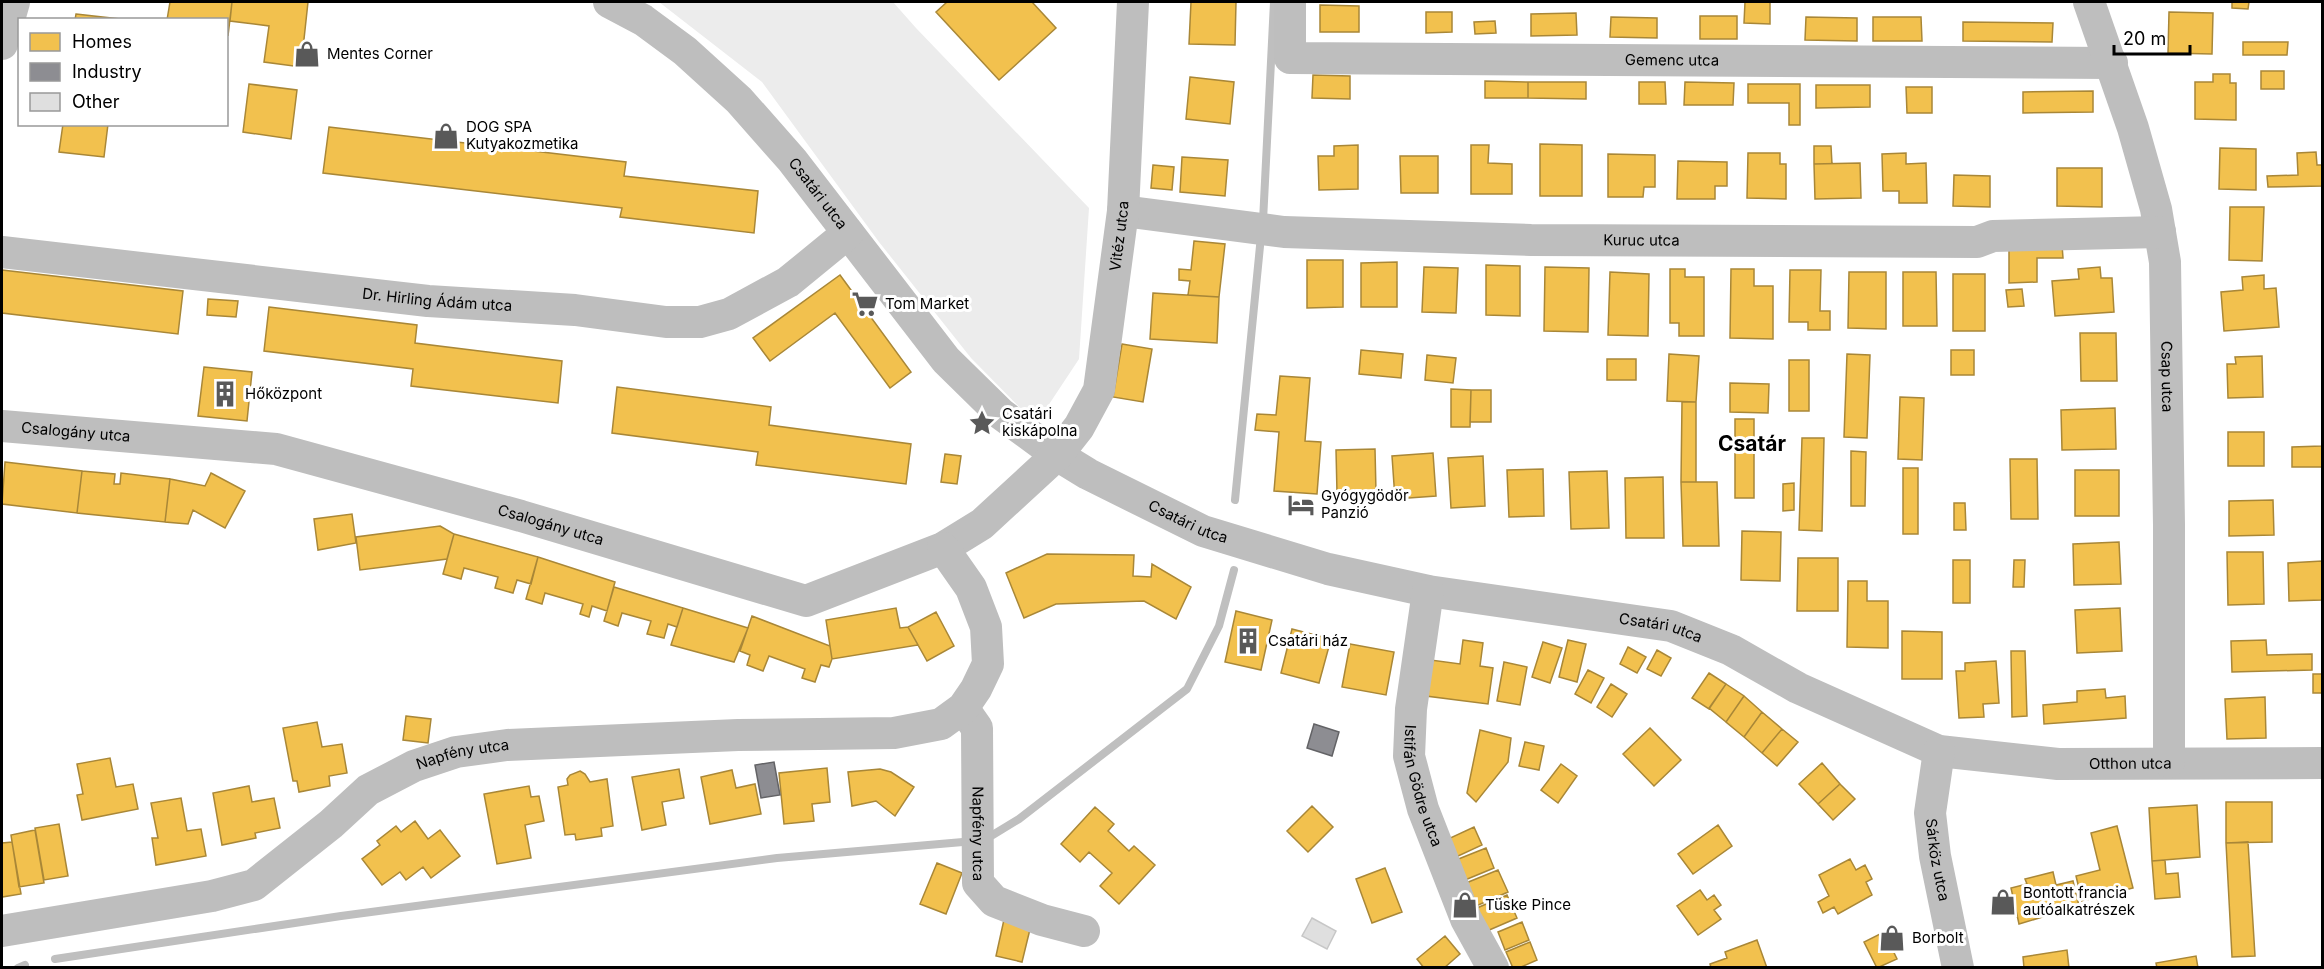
<svg xmlns="http://www.w3.org/2000/svg" width="2324" height="969" font-family="Inter,sans-serif">
  <style>
    .green { fill: #ececec }
    .homes { fill: #f2c14e; stroke: #a98737; stroke-width: 1.5 }
    .industry { fill: #8d8d92; stroke: #636366; stroke-width: 1.5 }
    .lines { fill: none; stroke-linecap: round; stroke-linejoin: round }
    .stream { stroke: #bfbfbf; stroke-width: 8 }
    .building { fill: #dfdfdf; stroke: #c7c7c7; stroke-width: 1.5 }
    .minor { stroke: #bebebe; stroke-width: 32 }
    .labels { text-anchor: middle; stroke-width: 6; stroke-linejoin: round; paint-order: stroke }
    .poi-label { font-size: 15px; fill: #000; stroke: #fff; text-anchor: start }
    .street-label { font-size: 15px; fill: #000; stroke: #fff }
    .district-label { font-size: 21px; font-weight: bold; fill: #000; stroke: #fff }
  </style>
  <rect width="100%" height="100%" fill="#fff"/>
  <path class="green" d="M659,2H893L916,28L1089,208L1079,359L1036,424L971,358L879,242L762,82Z"/>
  <path class="homes" d="M170,2H232L228,36L226,20H167Z
    M232,2H308L301,67L264,62L269,26L230,21Z
    M947,2H1032L1056,28L999,80L936,12Z
    M1191,2H1236L1235,45L1189,44Z
    M1745,2H1770V24L1744,23Z
    M2232,2H2249L2248,9L2232,8Z
    M1320,5L1359,6V32H1320Z
    M1426,12H1452V32L1426,33Z
    M2169,12L2213,13L2212,54L2168,53Z
    M1576,13L1577,35L1531,36V14Z
    M76,14L120,19V20H75Z
    M1700,16H1737V39H1700Z
    M1611,17L1657,18V38L1610,37Z
    M1806,17L1857,18V41L1805,40Z
    M1873,17H1921L1922,41H1873Z
    M1495,21L1496,33L1475,34L1474,22Z
    M1963,22L2053,23L2052,42L1963,41Z
    M2243,42H2288L2287,55H2243Z
    M2261,71H2284V89H2261Z
    M2213,74H2230V83H2236V120L2195,119V82H2213Z
    M1313,75L1350,76V99L1312,98Z
    M1190,77L1234,82L1230,124L1186,119Z
    M1485,81L1528,82V98H1485Z
    M1528,82H1586V99L1528,98Z
    M1639,82H1665L1666,104H1639Z
    M1685,82L1734,83L1733,105H1684Z
    M249,84L297,90L291,139L243,132Z
    M1748,84H1800V125H1789V103H1748Z
    M1816,85H1870V107L1816,108Z
    M1906,87H1932V113H1907Z
    M2093,91V112L2023,113V92Z
    M63,124H108L104,157L59,152Z
    M329,127L626,162L624,176L758,191L754,233L620,217L622,208L323,173Z
    M1540,144L1582,145V196H1540Z
    M1358,145V189L1319,190L1318,156H1334V146Z
    M1471,145H1489L1488,163L1512,164V194H1471Z
    M1814,146H1831L1832,164H1814Z
    M2220,148L2256,149V190L2219,189Z
    M2316,152L2317,165H2322V186L2268,187L2267,176L2298,175L2297,153Z
    M1748,153H1780V164H1786V199L1747,198Z
    M1906,153V164L1926,163L1927,203H1899V191H1883L1882,154Z
    M1608,154L1655,155V187H1644L1643,197H1608Z
    M1400,156H1438V193H1401Z
    M1182,157L1228,160L1225,196L1180,192Z
    M1678,161L1727,162V186H1715V199H1677Z
    M1860,163L1861,198L1815,199L1814,164Z
    M1153,165L1174,167L1172,190L1151,188Z
    M2057,168H2102V207L2057,206Z
    M1954,175L1990,176V207L1953,206Z
    M2230,207H2264L2262,261L2229,260Z
    M1194,241L1225,244L1219,297L1188,295L1190,281L1179,280V269L1191,270Z
    M2009,245H2062L2063,258H2037V282L2009,283Z
    M1307,260H1343V307L1307,308Z
    M1397,262V307H1361V263Z
    M1486,265L1520,266V316L1486,315Z
    M1424,267L1458,268L1456,313L1422,312Z
    M1545,267L1589,268L1588,332L1544,331Z
    M2100,267L2101,278H2112L2114,312L2055,316L2052,281L2079,279L2078,269Z
    M1670,269H1685V277H1704V336H1679V323H1670Z
    M1731,269H1754V286H1773V339L1730,338Z
    M2,270L183,291L178,334L2,313Z
    M1790,270H1821L1820,311H1830V330H1808V322H1789Z
    M1610,272L1649,274L1648,336L1608,335Z
    M1849,272H1886V329L1848,328Z
    M1903,272H1936L1937,326H1903Z
    M1953,274H1985V331H1953Z
    M840,275L911,372L890,388L835,313L770,361L753,338Z
    M2264,275V289L2276,288L2279,327L2224,331L2221,292L2243,290L2242,277Z
    M2022,289L2024,306L2008,307L2006,290Z
    M1153,293L1219,297L1217,343L1150,339Z
    M208,299L238,301L236,317L207,315Z
    M269,307L417,325L415,343L562,361L558,403L411,386L413,369L264,351Z
    M2080,333H2116L2117,381H2081Z
    M1122,344L1152,349L1143,402L1113,397Z
    M1361,350L1403,354L1401,378L1359,374Z
    M1951,350H1974V375H1951Z
    M1669,354L1699,356L1696,402L1667,401Z
    M1847,354L1870,355L1867,438L1844,437Z
    M1427,355L1456,358L1453,383L1425,380Z
    M2262,356L2263,397L2228,398L2227,364H2236L2235,357Z
    M1607,359H1636V380H1607Z
    M1789,360H1809V411H1789Z
    M204,367L252,372L247,421L198,416Z
    M1280,376L1310,378L1305,441L1321,442L1317,494L1274,491L1279,432L1255,430L1257,414L1276,415Z
    M1730,383L1769,384L1768,413L1730,412Z
    M617,387L771,407L769,425L911,444L906,484L756,465L758,452L612,433Z
    M1451,389L1471,390L1470,427H1451Z
    M1471,390H1491V422H1470Z
    M1900,397L1924,398L1922,460L1898,459Z
    M1682,402H1696V482H1681Z
    M2115,408L2116,449L2062,450L2061,410Z
    M1735,419H1754V498H1735Z
    M2322,426V467H2292V447L2322,446Z
    M2228,432H2264V466H2228Z
    M1802,438H1824L1822,531L1799,530Z
    M1375,449L1376,492L1337,493L1336,450Z
    M1851,451L1866,452L1865,506H1851Z
    M1433,453L1436,496L1395,499L1392,456Z
    M945,454L961,456L957,484L941,482Z
    M1483,456L1485,506L1451,508L1448,458Z
    M2010,459H2037L2038,519H2011Z
    M5,462L82,471L77,513L2,504Z
    M1903,468H1918V534H1903Z
    M1543,469L1544,516L1509,517L1507,470Z
    M2075,470H2119V516H2075Z
    M82,471L115,474L114,484H120L121,473L170,479L165,522L77,513Z
    M1607,471L1609,528L1571,529L1569,472Z
    M211,473L245,491L225,528L193,510L188,524L165,522L170,479L205,486Z
    M1663,477L1664,538H1626L1625,478Z
    M1681,482H1717L1719,546H1683Z
    M1794,483V510L1783,511V484Z
    M2273,500L2274,535L2229,536V501Z
    M1954,503H1965L1966,530H1954Z
    M352,514L356,543L318,550L314,519Z
    M440,526L454,534L447,559L360,570L356,537Z
    M1742,531L1781,532L1780,581L1741,580Z
    M454,534L538,557L531,584L517,580L513,593L495,588L498,577L464,568L461,579L443,574Z
    M2119,542L2121,584L2074,585L2073,544Z
    M2227,552H2263L2264,604L2228,605Z
    M1047,554L1134,555L1133,576L1151,577L1152,564L1191,587L1176,619L1144,601L1056,604L1024,618L1006,573Z
    M538,557L615,582L607,611L592,606L589,617L580,614L583,604L545,593L542,604L526,599Z
    M1798,558H1838V611H1797Z
    M1953,560H1970V603H1953Z
    M2014,560H2025L2024,587H2013Z
    M2322,561V600L2289,601L2288,563Z
    M1848,581H1867V601H1888V648L1847,647Z
    M614,587L683,608L677,627L668,624L664,638L647,634L651,621L622,613L618,626L604,621Z
    M683,608L748,628L734,662L671,645Z
    M896,608L900,628L908,627L918,645L832,659L826,620Z
    M2120,608L2122,651L2077,653L2075,610Z
    M1236,611L1272,620L1261,670L1225,662Z
    M936,612L954,646L927,661L908,627Z
    M752,616L830,646L832,659L829,667L821,665L815,682L802,678L805,669L769,656L763,671L747,665L750,655L740,651Z
    M1292,629L1331,639L1319,683L1281,673Z
    M1902,631L1942,632V679H1902Z
    M1463,640L1483,643L1480,666L1493,668L1488,704L1426,696L1431,660L1460,664Z
    M1568,640L1586,644L1577,682L1559,677Z
    M2266,640L2267,655L2312,654V670L2232,672L2231,641Z
    M1543,642L1562,648L1550,683L1532,677Z
    M1350,644L1394,652L1386,695L1342,687Z
    M1628,647L1646,657L1637,673L1620,664Z
    M1657,650L1671,658L1661,676L1647,669Z
    M2011,651H2025L2027,716L2012,717Z
    M1996,661L1999,703L1983,704L1984,717L1959,718L1956,671H1965V663Z
    M1504,662L1527,667L1520,705L1497,701Z
    M1588,670L1604,678L1591,703L1575,694Z
    M1709,673L1726,684L1709,709L1692,698Z
    M2313,674H2322V693H2313Z
    M1611,684L1627,694L1612,717L1597,707Z
    M1726,684L1744,696L1726,722L1709,708Z
    M2105,689L2106,698L2125,696L2126,718L2044,724L2043,705L2077,702V691Z
    M1744,696L1762,712L1744,737L1726,722Z
    M2265,697L2266,738L2227,739L2225,699Z
    M1762,712L1782,729L1762,753L1744,737Z
    M406,716L431,719L428,743L403,740Z
    M317,722L322,747L342,744L347,773L329,776L330,786L299,792L297,781H293L283,728Z
    M1650,728L1681,760L1654,786L1623,754Z
    M1782,729L1798,742L1777,766L1762,753Z
    M1480,730L1511,738L1508,762L1476,802L1467,793Z
    M1525,742L1544,746L1539,770L1519,766Z
    M110,758L116,787L133,784L138,809L82,820L77,795L83,794L77,764Z
    M1822,763L1840,784L1818,804L1799,784Z
    M1561,764L1577,776L1558,803L1541,790Z
    M827,768L830,802L812,804L814,821L784,824L779,773Z
    M679,769L684,798L662,802L666,825L642,830L632,777Z
    M880,769L891,772L914,787L895,816L876,801L852,806L848,772Z
    M732,770L736,788L755,784L761,814L710,824L701,777Z
    M580,771L585,774L590,782L607,779L613,826L601,828L602,836L576,840L575,834L565,835L558,787L568,785L567,779L570,775Z
    M1840,784L1855,799L1833,820L1818,804Z
    M249,786L252,802L274,798L280,828L255,833L256,838L222,845L213,793Z
    M529,786L531,797L539,796L544,821L525,825L531,858L497,864L484,794Z
    M181,798L187,831L201,829L206,856L156,865L152,838H158L151,803Z
    M2226,802H2272V842L2226,843Z
    M2197,805L2200,857L2152,861L2149,808Z
    M1312,806L1333,827L1308,852L1287,831Z
    M1095,807L1114,824L1108,831L1129,851L1134,846L1155,865L1119,904L1100,886L1112,873L1089,852L1080,862L1061,844Z
    M415,821L428,839L440,830L460,856L431,878L423,867L406,880L400,872L382,885L362,859L380,845L377,841L396,826L401,832Z
    M59,824L68,876L44,880L35,828Z
    M1718,825L1732,846L1693,874L1678,854Z
    M2117,826L2133,888L2082,901L2076,876L2100,870L2091,833Z
    M1474,827L1482,845L1456,857L1448,839Z
    M35,830L44,883L19,887L11,835Z
    M12,842L21,894L2,897V843Z
    M2248,842L2255,956L2232,957L2226,843Z
    M1486,848L1494,868L1465,880L1456,860Z
    M1850,859L1856,870L1865,865L1872,879L1866,882L1872,895L1838,914L1834,907L1823,913L1818,902L1829,896L1819,875Z
    M2165,860L2166,874L2178,873L2180,897L2155,899L2152,861Z
    M937,863L962,873L946,914L920,904Z
    M1385,868L1402,912L1372,923L1356,879Z
    M1498,870L1508,892L1476,906L1466,883Z
    M2053,872L2056,885L2073,881L2079,906L2019,924L2011,888L2027,884L2025,879Z
    M1700,890L1707,900L1714,895L1721,905L1714,910L1721,919L1698,935L1677,906Z
    M1507,895L1517,918L1487,931L1477,908Z
    M1005,915L1032,921L1022,962L996,956Z
    M1522,922L1529,940L1505,950L1498,932Z
    M1884,932L1897,959L1877,968L1864,942Z
    M1445,936L1460,954L1444,968H1424L1417,959Z
    M1757,940L1767,968H1711L1710,964L1727,958L1725,952Z
    M1530,942L1537,960L1519,968H1513L1506,952Z
    M2067,950L2069,968H2024L2023,957Z
    M2196,956L2198,968H2157L2156,963Z"/>
  <path class="industry" d="M1314,724L1339,732L1332,756L1307,748Z
    M774,762L780,795L761,798L755,765Z"/>
  <g class="lines">
    <path class="stream" d="M1263,221L1274,2
      M1235,500L1261,236
      M991,836L1019,819L1187,689L1219,626L1234,570
      M55,959L341,916L777,858L963,842
      M18,968L25,965"/>
  </g>
  <path class="building" d="M1312,918L1336,931L1327,949L1302,936Z"/>
  <g class="lines">
    <g class="minor">
      <path id="s1" d="M609,2L643,20L685,51L739,100L792,160L946,360L1001,414L1057,455L1088,474L1203,531L1328,569L1428,591L1671,626L1731,650L1798,688L1939,751L2058,764L2322,763"/>
      <path id="s2" d="M1290,2V58L2112,63"/>
      <path id="s3" d="M2089,2L2133,128L2156,209L2165,262L2169,525V762"/>
      <path d="M2,44L14,2"/>
      <path id="s4" d="M1123,211L1284,232L1531,240L1977,242L1993,236L2160,232"/>
      <path id="s5" d="M2,252L428,301L575,310L666,322H700L729,314L788,282L848,233"/>
      <path id="s6" d="M2,426L276,449L521,516L806,601L943,548L982,524L1057,455L1079,427L1099,390L1123,211L1133,2"/>
      <path id="s7" d="M1428,591L1411,709L1409,756L1423,809L1466,919L1493,968"/>
      <path id="s8" d="M963,708L977,728L978,883L994,901L1042,920L1084,931"/>
      <path id="s9" d="M1939,751L1930,813L1935,856L1958,968"/>
      <path id="s10" d="M2,931L212,896L254,885L331,824L368,790L414,766L456,752L507,745L738,735L894,733L941,724L963,708L976,689L988,664L986,627L971,588L943,548"/>
    </g>
  </g>
  <defs>
    <g id="shop-bare" transform="scale(2.07)"><path d="M-5-2.5h2.3a2.7 3.5 0 0 1 5.4 0H5L5.5 6h-11ZM-1.5-2.5h3a1.5 2.3 0 0 0-3 0Z" fill="#595959" stroke="#fff" stroke-width="2.5" paint-order="stroke"/></g>
    <g id="supermarket-bare" transform="scale(2.07)"><path d="M-6-5.5h2.5l.6 2H6L4.5 2H-2.5L-4.4-4H-6ZM-1.5 3.2a1.3 1.3 0 1 0 .1 0ZM3 3.2a1.3 1.3 0 1 0 .1 0Z" fill="#595959" stroke="#fff" stroke-width="2.5" paint-order="stroke"/></g>
    <g id="building-bare" transform="scale(2.07)"><path d="M-4-6H4V6H1V3H-1V6H-4ZM-2.5-4.3h1.7v1.8h-1.7ZM.8-4.3h1.7v1.8H.8ZM-2.5-1h1.7V.8h-1.7ZM.8-1h1.7V.8H.8Z" fill="#595959" stroke="#fff" stroke-width="2.5" paint-order="stroke"/></g>
    <g id="sight-bare" transform="scale(2.07)"><path d="M0-6L1.8-2.2L6-1.7L2.9 1.2L3.7 5.4L0 3.3L-3.7 5.4L-2.9 1.2L-6-1.7L-1.8-2.2Z" fill="#595959" stroke="#fff" stroke-width="2.5" paint-order="stroke"/></g>
    <g id="hotel-bare" transform="scale(2.07)"><path d="M-6-4.5h1.5V1H6V5H4.5V3h-9V5H-6ZM-4 0a1.8 1.8 0 1 1 3.6 0ZM.5 0V-2.5h3Q6-2.5 6 0Z" fill="#595959" stroke="#fff" stroke-width="2.5" paint-order="stroke"/></g>
  </defs>
  <g fill-rule="evenodd">
    <use href="#shop-bare" x="307" y="54"/>
    <use href="#shop-bare" x="446" y="136"/>
    <use href="#supermarket-bare" x="865" y="304"/>
    <use href="#building-bare" x="225" y="394"/>
    <use href="#sight-bare" x="982" y="423"/>
    <use href="#hotel-bare" x="1301" y="505"/>
    <use href="#building-bare" x="1248" y="641"/>
    <use href="#shop-bare" x="2003" y="902"/>
    <use href="#shop-bare" x="1465" y="905"/>
    <use href="#shop-bare" x="1892" y="938"/>
  </g>
  <g class="labels">
    <g class="poi-label">
      <text x="327" y="59">Mentes Corner</text>
      <text x="466" y="132">DOG SPA<tspan x="466" dy="17">Kutyakozmetika</tspan></text>
      <text x="885" y="309">Tom Market</text>
      <text x="245" y="399">Hőközpont</text>
      <text x="1002" y="419">Csatári<tspan x="1002" dy="17">kiskápolna</tspan></text>
      <text x="1321" y="501">Gyógygödör<tspan x="1321" dy="17">Panzió</tspan></text>
      <text x="1268" y="646">Csatári ház</text>
      <text x="2023" y="898">Bontott francia<tspan x="2023" dy="17">autóalkatrészek</tspan></text>
      <text x="1485" y="910">Tüske Pince</text>
      <text x="1912" y="943">Borbolt</text>
    </g>
    <g class="street-label">
      <text dy="5" stroke="none"><textPath href="#s2" startOffset="438">Gemenc utca</textPath></text>
      <text dy="5" stroke="none"><textPath href="#s1" startOffset="286">Csatári utca</textPath></text>
      <text dy="5" stroke="none"><textPath href="#s6" startOffset="1354">Vitéz utca</textPath></text>
      <text dy="5" stroke="none"><textPath href="#s4" startOffset="520">Kuruc utca</textPath></text>
      <text dy="5" stroke="none"><textPath href="#s5" startOffset="438">Dr. Hirling Ádám utca</textPath></text>
      <text dy="5" stroke="none"><textPath href="#s3" startOffset="386">Csap utca</textPath></text>
      <text dy="5" stroke="none"><textPath href="#s6" startOffset="74">Csalogány utca</textPath></text>
      <text dy="5" stroke="none"><textPath href="#s1" startOffset="790">Csatári utca</textPath></text>
      <text dy="5" stroke="none"><textPath href="#s6" startOffset="560">Csalogány utca</textPath></text>
      <text dy="5" stroke="none"><textPath href="#s1" startOffset="1276">Csatári utca</textPath></text>
      <text dy="5" stroke="none"><textPath href="#s10" startOffset="507">Napfény utca</textPath></text>
      <text dy="5" stroke="none"><textPath href="#s1" startOffset="1774">Otthon utca</textPath></text>
      <text dy="5" stroke="none"><textPath href="#s7" startOffset="198">Istifán Gödre utca</textPath></text>
      <text dy="5" stroke="none"><textPath href="#s8" startOffset="130">Napfény utca</textPath></text>
      <text dy="5" stroke="none"><textPath href="#s9" startOffset="110">Sárköz utca</textPath></text>
    </g>
    <g class="district-label">
      <text x="1752" y="451">Csatár</text>
    </g>
  </g>
  <rect width="2324" height="969" fill="none" stroke="#000000" stroke-width="6"/>
  <rect x="18" y="18" width="210" height="108" fill="#ffffff" stroke="#999999" stroke-width="1.5"/>
  <rect x="30" y="33" width="30" height="18" fill="#f2c14e" stroke="#999999" stroke-width="1.5"/>
  <text x="72" y="48" font-size="18" fill="#000000">Homes</text>
  <rect x="30" y="63" width="30" height="18" fill="#8d8d92" stroke="#999999" stroke-width="1.5"/>
  <text x="72" y="78" font-size="18" fill="#000000">Industry</text>
  <rect x="30" y="93" width="30" height="18" fill="#dfdfdf" stroke="#999999" stroke-width="1.5"/>
  <text x="72" y="108" font-size="18" fill="#000000">Other</text>
  <path d="M2114 45v9h76v-9" fill="none" stroke="#000000" stroke-width="3"/>
  <text x="2123" y="45" font-size="18" fill="#000000" stroke="#ffffff" stroke-width="4.5" paint-order="stroke">20 m</text>
</svg>
